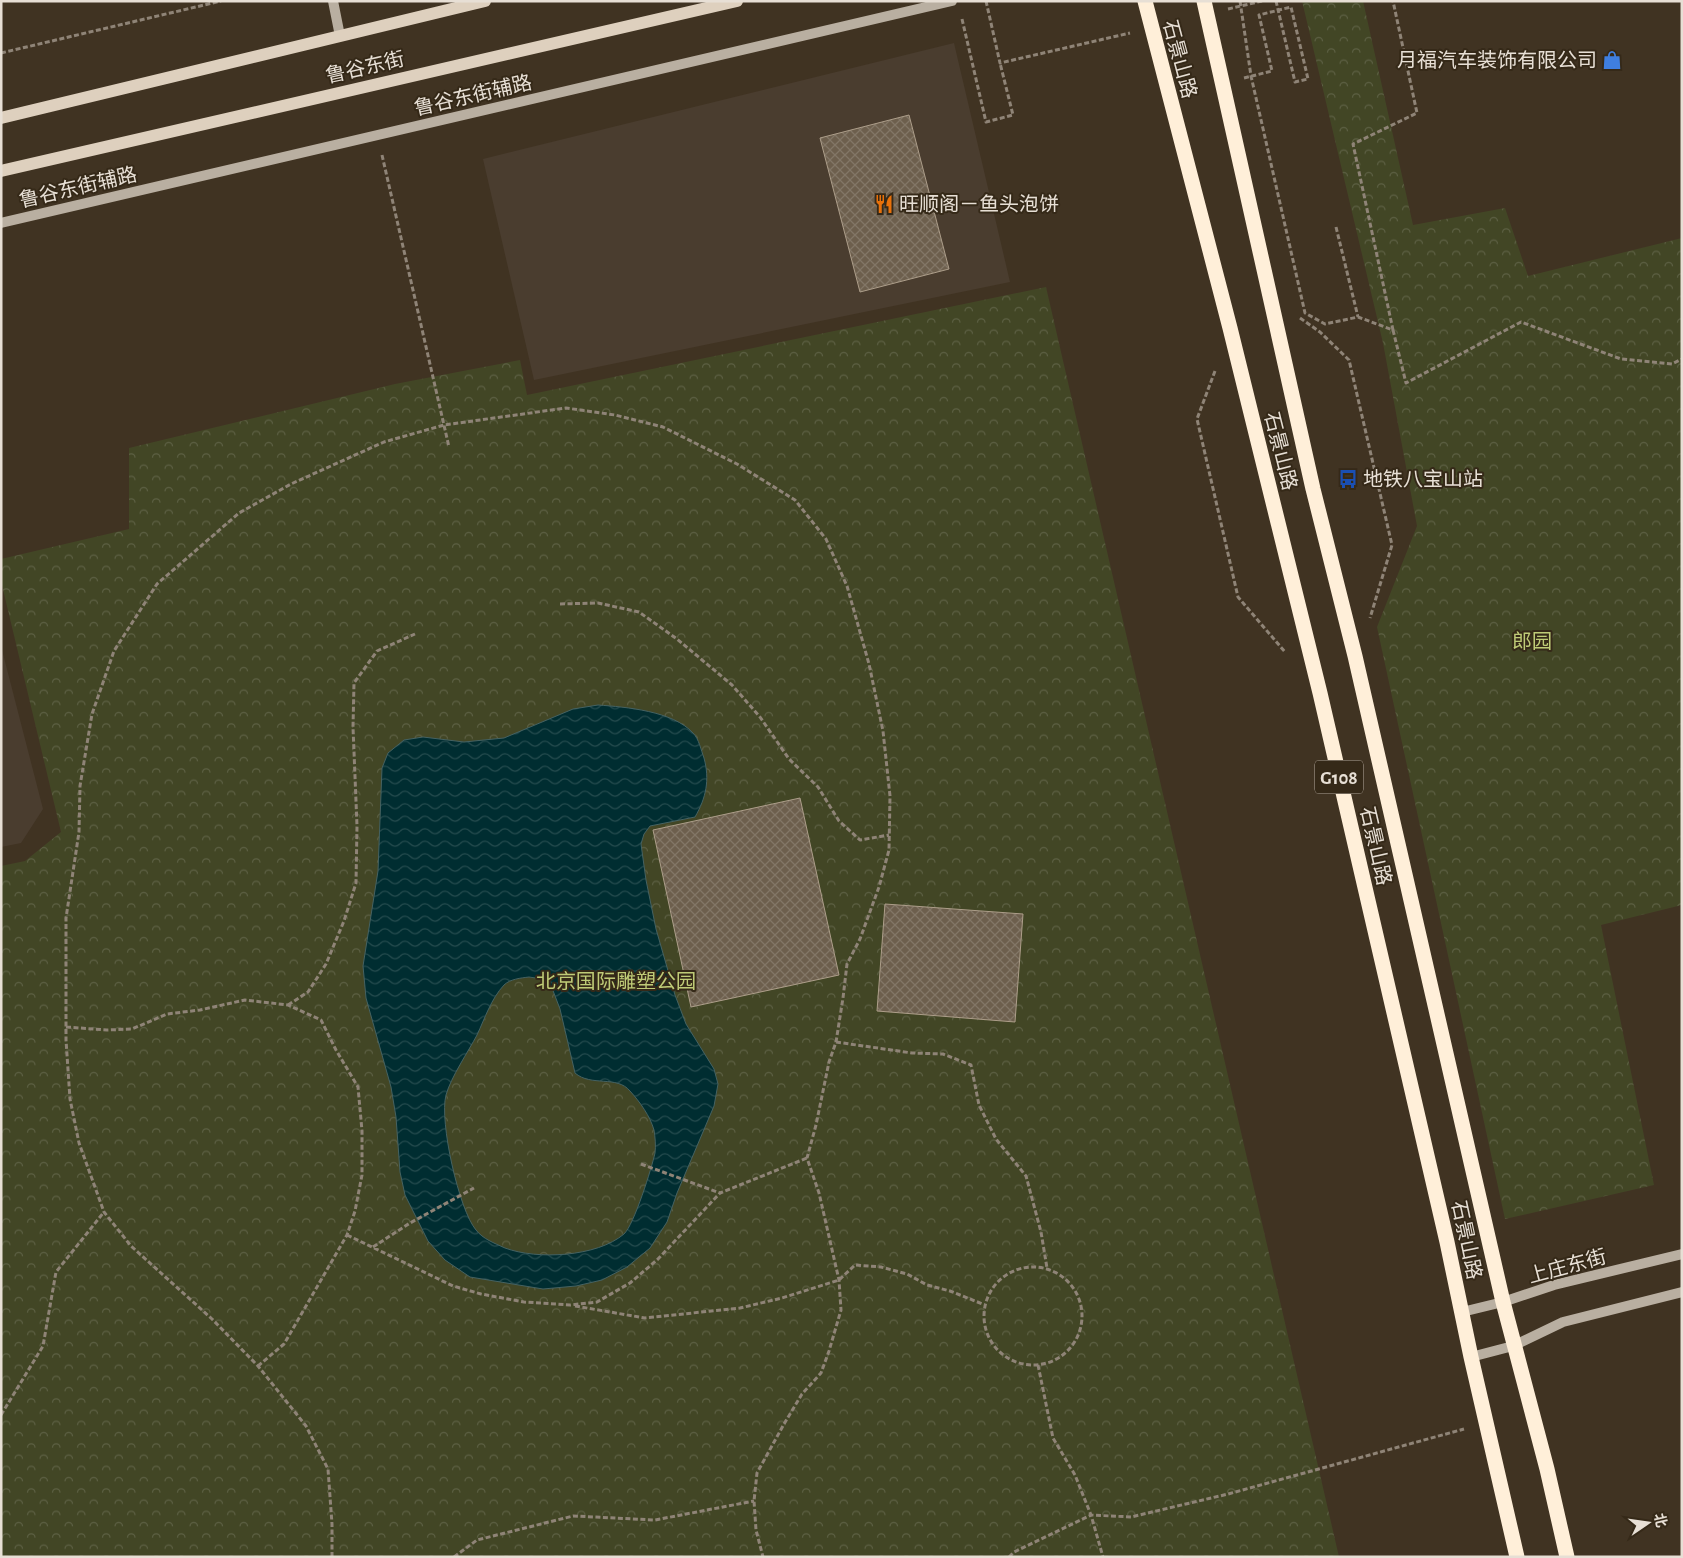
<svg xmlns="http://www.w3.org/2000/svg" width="1683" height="1558" font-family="'Alegreya Sans','Noto Sans SC',sans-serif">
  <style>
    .commercial { fill: #4a3d2f }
    .park { fill: url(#park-crowns) }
    .water { fill: url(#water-waves); stroke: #456262; fill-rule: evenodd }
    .building { fill: url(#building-cross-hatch); stroke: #ad9e8a }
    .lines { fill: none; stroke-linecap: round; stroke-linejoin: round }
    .path { stroke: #8f8477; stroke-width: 3; stroke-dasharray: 5 2.5; stroke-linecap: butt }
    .secondary { stroke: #b9afa1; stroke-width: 10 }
    .primary { stroke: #ded0be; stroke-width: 12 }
    .highway { stroke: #ffefd9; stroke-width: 15 }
    .labels { text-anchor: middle; stroke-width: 4; stroke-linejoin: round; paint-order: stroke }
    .shield { fill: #352918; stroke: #b2a89c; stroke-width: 1 }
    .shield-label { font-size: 19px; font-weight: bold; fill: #e7dfd5 }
    .street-label { font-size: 20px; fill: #e7dfd5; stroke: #352918 }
    .poi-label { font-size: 20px; fill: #e7dfd5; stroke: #352918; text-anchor: start }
    .park-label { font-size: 20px; fill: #bfcb77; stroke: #352918 }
  </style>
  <defs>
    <pattern id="park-crowns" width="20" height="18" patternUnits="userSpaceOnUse" patternTransform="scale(1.25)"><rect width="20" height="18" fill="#424625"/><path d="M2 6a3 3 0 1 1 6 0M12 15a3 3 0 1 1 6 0" fill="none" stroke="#5d6044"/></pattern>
    <pattern id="water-waves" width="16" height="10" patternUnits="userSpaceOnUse" patternTransform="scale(1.25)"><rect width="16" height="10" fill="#002d31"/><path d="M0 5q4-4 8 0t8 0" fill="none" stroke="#254b4e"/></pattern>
    <pattern id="building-cross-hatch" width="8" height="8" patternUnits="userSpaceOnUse" patternTransform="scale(1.25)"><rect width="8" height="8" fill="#6d5f4d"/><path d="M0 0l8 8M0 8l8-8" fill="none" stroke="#827666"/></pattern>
  </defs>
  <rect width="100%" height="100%" fill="#403322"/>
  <path class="commercial" d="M954,43L1010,282L534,380L483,159Z
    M1,646L43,809L21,843L1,847Z"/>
  <path class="park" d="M1302,1H1363L1413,225L1505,208L1528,276L1682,238V905L1601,925L1654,1185L1505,1219L1377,627L1417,526L1383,343Z
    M1046,287L1339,1557H1V866L25,861L61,832L1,581V559L129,529V448L395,384L520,360L527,395Z"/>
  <path class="water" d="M598,705C626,707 673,711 693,733C699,739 701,750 704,758C710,780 706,798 695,817L650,826L644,834L641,844L646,880L656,929L675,995L686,1024L714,1069L718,1084L714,1106L677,1193L667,1222L650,1248L627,1267L602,1280L576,1286L543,1289L470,1277L445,1260L428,1241L405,1195L400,1172L396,1117L391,1087L366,998L363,966L378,871L382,768L388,753L404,740L423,737L464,742L504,738L573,709ZM529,977L542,979L552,988L560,1009L575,1073C591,1087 617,1075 630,1091C640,1102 650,1116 654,1130C655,1136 656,1146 655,1153C652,1167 634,1225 624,1234C597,1257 537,1260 505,1248C494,1243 483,1239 476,1230C459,1210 439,1121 446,1095C451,1077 468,1052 477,1035C485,1018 491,999 504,985C510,979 521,978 529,977Z"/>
  <path class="building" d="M909,115L949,269L860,292L820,138Z
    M800,798L839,975L691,1007L653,830Z
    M885,904L1023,914L1015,1022L877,1011Z"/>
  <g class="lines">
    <path class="path" d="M986,1L1000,63L1130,33
      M1240,1L1251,76L1305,313L1325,324L1358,317L1393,330L1353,144L1417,113L1393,1
      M1228,9L1262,1
      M962,19L986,122L1013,115L1000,63
      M1,53L221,1
      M1244,78L1272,71L1259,15L1291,7L1308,79L1295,82L1276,1
      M382,155L449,447
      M1336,227L1358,317
      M1300,318L1320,332L1349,360L1392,545L1370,618
      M1393,330L1406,383L1521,322L1621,359L1672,364L1682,359
      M1215,371L1197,419L1238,597L1285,652
      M560,604L598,603L639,612L677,639L732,685L760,717L789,759L818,787L839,821L860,840L889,835
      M288,1005L308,992L326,964L344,921L356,883L357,826L353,727L354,683L377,651L415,634
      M66,1027L107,1030L132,1029L167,1014L200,1010L245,1000L288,1005L321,1020L336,1050L358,1087L362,1131V1175L355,1211L347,1235L284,1344L258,1366
      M836,1042L912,1053L943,1054L971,1065L979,1105L996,1139L1026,1176L1041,1232L1047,1268
      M641,1164L720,1193
      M347,1235L453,1286L481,1294L524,1302L570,1305L597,1302L630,1283L658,1259L720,1193L807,1158
      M373,1247L410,1223L474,1188
      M984 1316a49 49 0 1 1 98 0a49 49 0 1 1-98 0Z
      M575,1306L645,1318L740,1308L782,1298L839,1280L855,1265L881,1267L907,1274L927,1285L950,1291L985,1305
      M1038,1365L1053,1438L1075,1475L1091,1515L1103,1557
      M1,1415L43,1346L56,1272L104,1212
      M332,1557V1524L328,1469L306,1426L258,1366L212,1319L131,1246L104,1212L79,1143L70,1099L66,1040V918L79,832L80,786L92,714L114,651L157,584L239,513L291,484L384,442L444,425L566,408L615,415L663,427L737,464L795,500L826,539L847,586L869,664L883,731L890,796L889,850L879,887L860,939L847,964L843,998L836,1042L829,1062L816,1125L807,1158L819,1193L839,1280L841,1310L829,1351L821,1373L802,1394L784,1424L757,1473L754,1501L756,1530L763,1557
      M454,1557L477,1540L573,1516L655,1520L754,1501
      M1009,1557L1014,1552L1091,1515L1131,1517L1228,1494L1464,1429"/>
    <path class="secondary" d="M333,1L340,36
      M1,223L952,1
      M1462,1312L1503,1302L1554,1285L1682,1254
      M1471,1357L1513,1346L1563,1322L1682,1292"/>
    <path class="primary" d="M1,118L485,1
      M1,171L737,1"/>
    <path class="highway" d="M1145,1L1230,328L1320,693L1447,1242L1471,1357L1517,1557
      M1204,1L1313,489L1355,656L1503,1302L1547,1469L1567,1557"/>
  </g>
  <defs>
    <g id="shop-bare" transform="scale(1.5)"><path d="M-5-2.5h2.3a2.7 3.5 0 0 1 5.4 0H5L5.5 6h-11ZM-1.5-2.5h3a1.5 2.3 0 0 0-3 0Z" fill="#3f7fe0" stroke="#352918" stroke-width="2.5" paint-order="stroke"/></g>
    <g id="restaurant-bare" transform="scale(1.5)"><path d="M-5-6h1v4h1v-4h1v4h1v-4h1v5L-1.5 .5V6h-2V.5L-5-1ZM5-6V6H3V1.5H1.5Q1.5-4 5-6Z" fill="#e8710a" stroke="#352918" stroke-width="2.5" paint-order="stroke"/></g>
    <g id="bus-bare" transform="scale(1.5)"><path d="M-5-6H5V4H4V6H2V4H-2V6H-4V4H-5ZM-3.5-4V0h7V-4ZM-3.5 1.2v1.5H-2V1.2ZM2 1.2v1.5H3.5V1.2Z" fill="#1a4fb4" stroke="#352918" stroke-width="2.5" paint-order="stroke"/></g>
  </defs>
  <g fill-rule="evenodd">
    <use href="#shop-bare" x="1612" y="60"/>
    <use href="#restaurant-bare" x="884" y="204"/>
    <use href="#bus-bare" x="1348" y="479"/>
  </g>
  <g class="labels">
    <rect class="shield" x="1315" y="760.5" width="48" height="33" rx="4"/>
    <g class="shield-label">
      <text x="1339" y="784">G108</text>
    </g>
    <g class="street-label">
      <text transform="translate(1180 59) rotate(75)" y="7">石景山路</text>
      <text transform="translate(365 67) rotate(-13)" y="7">鲁谷东街</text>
      <text transform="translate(473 95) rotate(-13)" y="7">鲁谷东街辅路</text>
      <text transform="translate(78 187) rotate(-13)" y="7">鲁谷东街辅路</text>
      <text transform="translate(1281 451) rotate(76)" y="7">石景山路</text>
      <text transform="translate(1376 846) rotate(77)" y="7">石景山路</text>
      <text transform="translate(1467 1240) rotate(78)" y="7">石景山路</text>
      <text transform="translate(1567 1266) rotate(-15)" y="7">上庄东街</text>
    </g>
    <g class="poi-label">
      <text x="1597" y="67" text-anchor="end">月福汽车装饰有限公司</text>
      <text x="899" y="211">旺顺阁－鱼头泡饼</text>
      <text x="1363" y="486">地铁八宝山站</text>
    </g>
    <g class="park-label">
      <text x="1532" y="648">郎园</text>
      <text x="616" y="988">北京国际雕塑公园</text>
    </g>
  </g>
  <rect width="1683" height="1558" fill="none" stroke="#e7dfd5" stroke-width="5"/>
  <g transform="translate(1648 1523) rotate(77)" stroke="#352918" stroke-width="4" paint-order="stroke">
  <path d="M0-4L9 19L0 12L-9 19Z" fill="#e7dfd5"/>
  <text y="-8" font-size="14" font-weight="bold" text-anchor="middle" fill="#e7dfd5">北</text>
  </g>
</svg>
